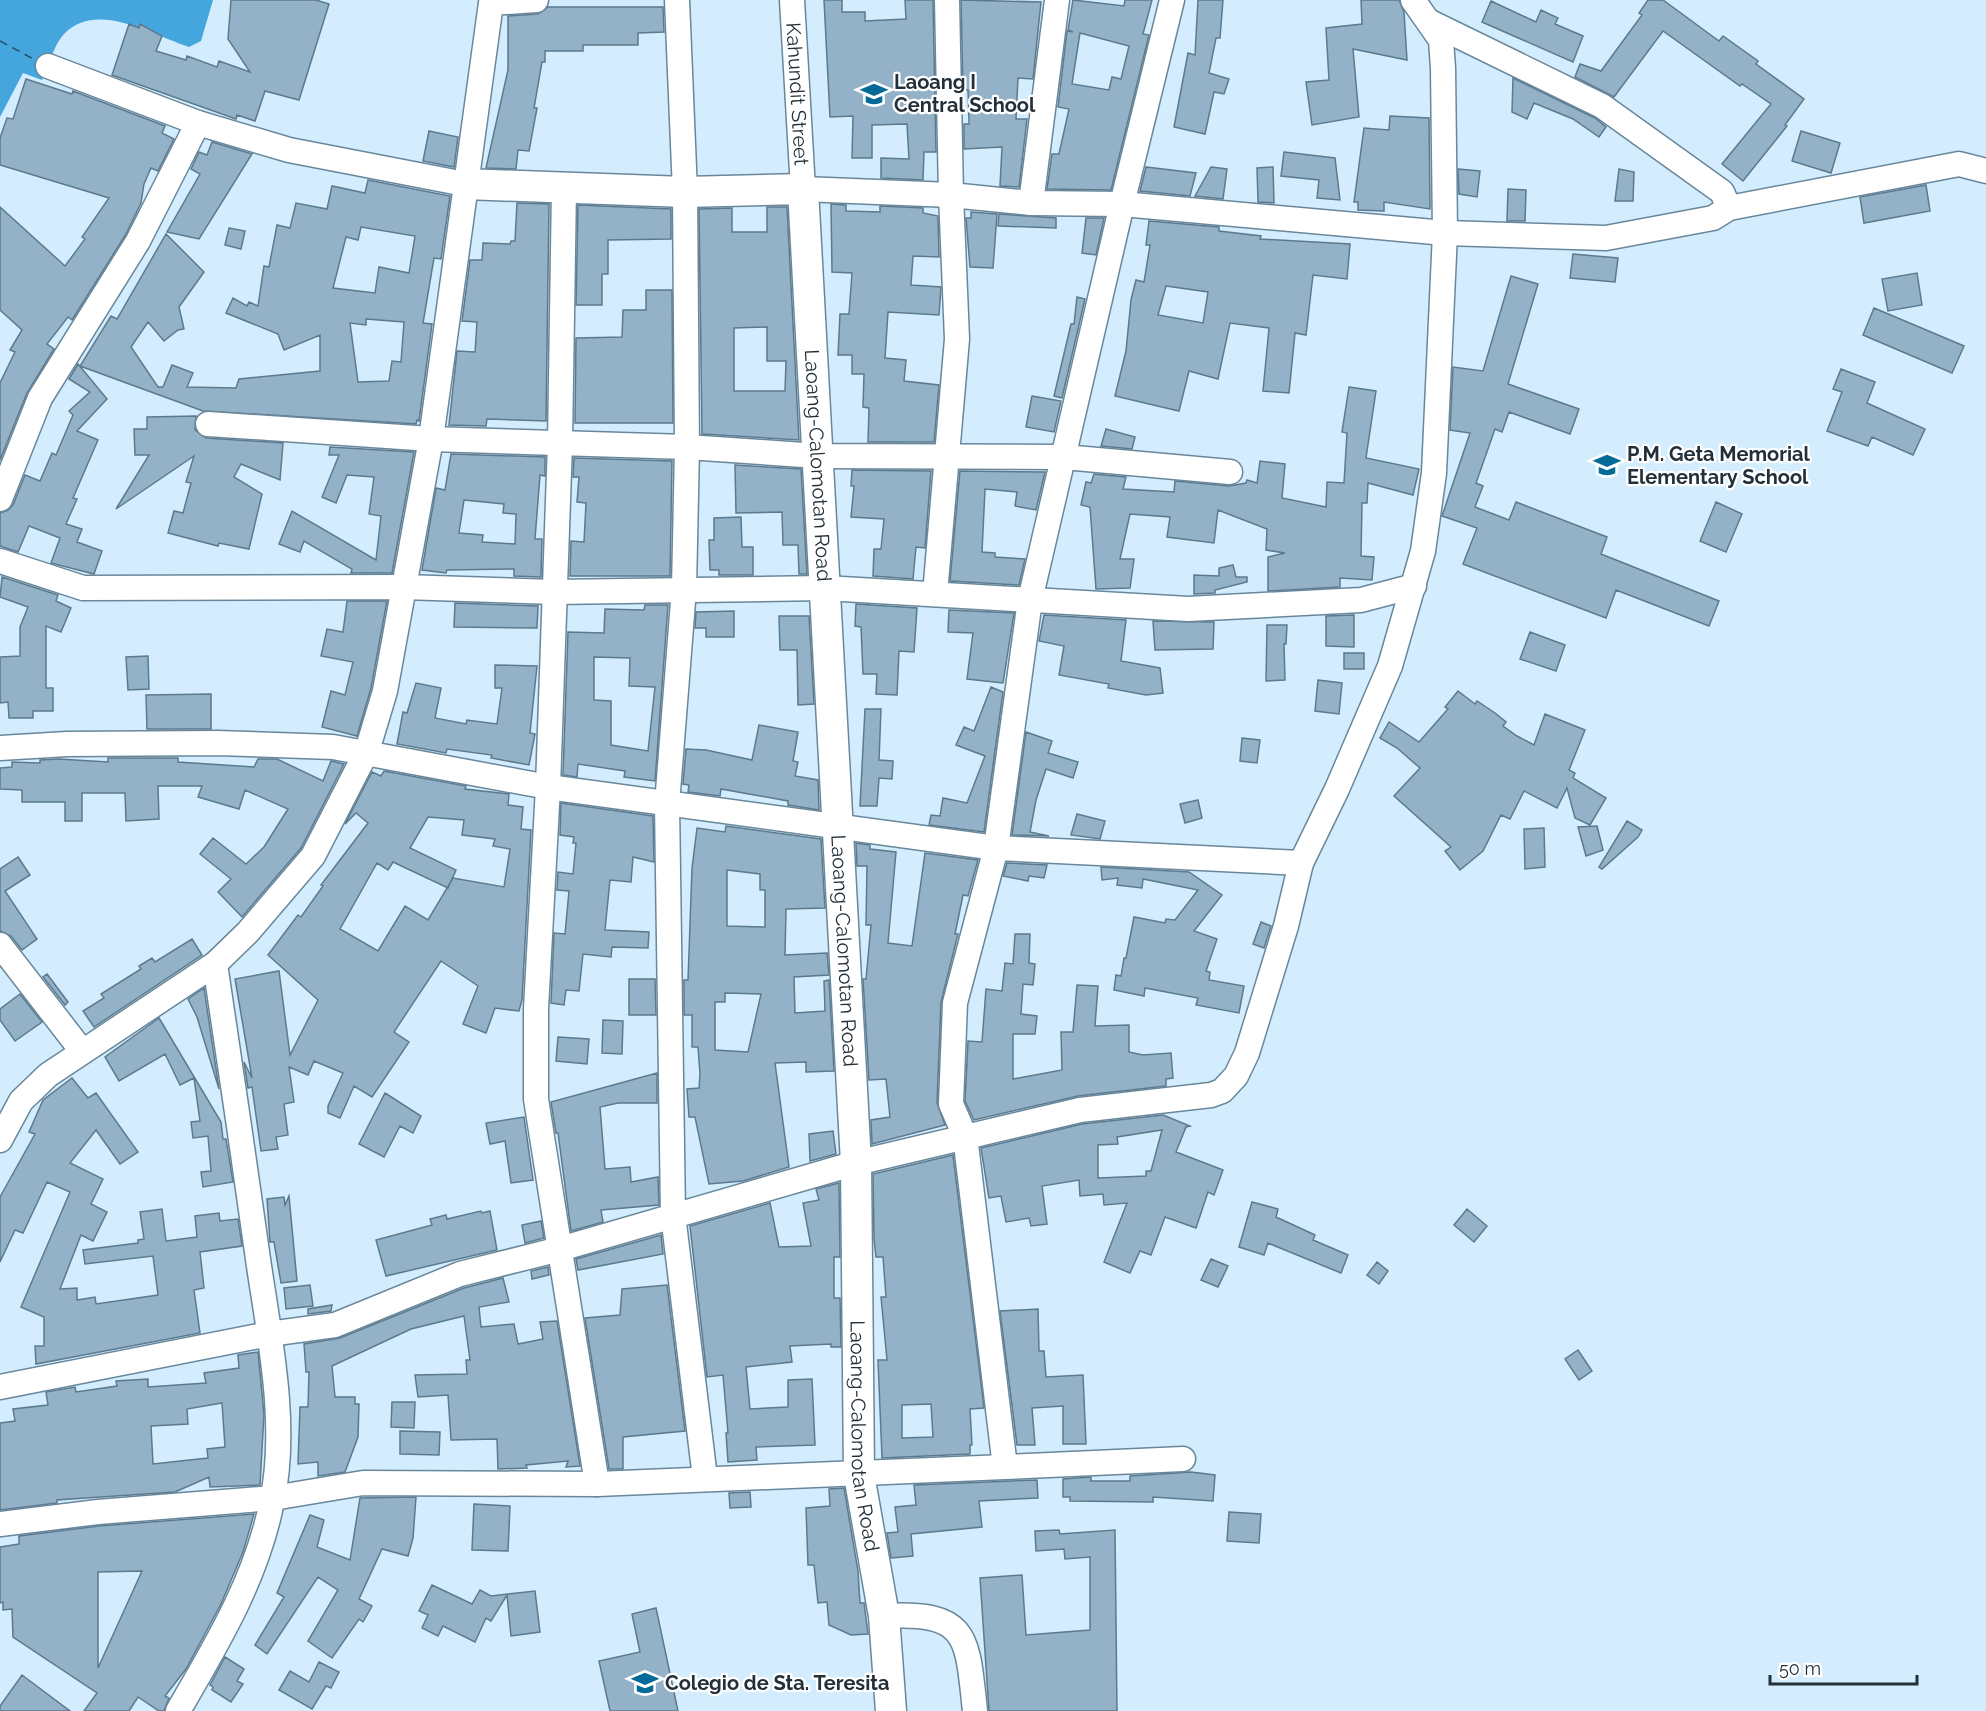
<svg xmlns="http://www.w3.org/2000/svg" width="1986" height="1711" font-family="Raleway,sans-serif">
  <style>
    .water { fill: #45a6dd }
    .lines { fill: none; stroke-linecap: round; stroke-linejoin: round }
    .ferry { stroke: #254c64; stroke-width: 1.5; stroke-dasharray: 8 6; stroke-linecap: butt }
    .building { fill: #93b2c7; stroke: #5c7a8d; stroke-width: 1.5; fill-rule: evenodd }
    .minor-casing { stroke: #69879b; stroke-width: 27 }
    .major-casing { stroke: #69879b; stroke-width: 33 }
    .minor { stroke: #fff; stroke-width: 24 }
    .major { stroke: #fff; stroke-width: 30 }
    .labels { text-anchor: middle; stroke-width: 4.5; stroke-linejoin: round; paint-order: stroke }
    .poi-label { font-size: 20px; font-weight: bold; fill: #243039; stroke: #fff; text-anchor: start }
    .street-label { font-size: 20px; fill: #243039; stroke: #fff }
  </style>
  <rect width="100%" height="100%" fill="#d3edff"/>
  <path class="water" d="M0,0H213L201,41L189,47C152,35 97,0 64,34C54,45 48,66 42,80L23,73L0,117Z"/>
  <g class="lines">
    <path class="ferry" d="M0,41L39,62"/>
  </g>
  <path class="building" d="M231,0H316L329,4L299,100L265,91L255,121L237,115L236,119L112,75L129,24L139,28L140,24L162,36L156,51L186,60L187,56L217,67L219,61L250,72L228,39Z
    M824,0H842V12H865V21L906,19L905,0H933L936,152H924L923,180L881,178V158L909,159L907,124L872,125V158H852L853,116L830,117Z
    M961,0L1041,2L1033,79L1018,78L1016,119H1027L1019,187L1000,186L1002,147L964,149V124H969V121L968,90H963Z
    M1073,0L1124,6L1125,0H1152L1143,34L1149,35L1111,190L1047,189L1052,154H1059L1069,109L1058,107L1067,31L1073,32L1068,30ZM1080,33L1129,46L1121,79L1112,77L1109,90L1072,84Z
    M1198,0H1223L1220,38H1216L1209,73L1229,79L1224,94L1214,92L1205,134L1174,127L1188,53L1195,55Z
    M1361,0H1399L1404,12L1407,60L1353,49L1359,117L1312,125L1306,82L1329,80L1326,28L1362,24Z
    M1648,0H1663L1719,41L1723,36L1758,61L1756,64L1804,99L1785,125L1787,126L1743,181L1722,164L1771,104L1742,84L1740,86L1663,31L1614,97L1575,77L1580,64L1601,71L1642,15L1639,13Z
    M1491,1L1536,22L1541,10L1558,18L1555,24L1583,36L1573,62L1482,22Z
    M548,7H663L664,32L638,33V45H583V51H545V62H542L534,108H537L529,151L518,150L516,169L486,168L508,70V16L538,14Z
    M1513,78L1595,118L1606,127L1599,137L1573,119L1534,103L1527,119L1512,112Z
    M26,79L72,94L73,91L165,126L162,133L174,139L158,171L151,168L144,184L141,203L126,234L72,320L68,317L47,344L54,349L27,393L0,460V383L15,352L10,350L22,330L0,310V207L65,266L85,239L82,237L109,198L0,165V138L7,118L13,119Z
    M1390,116L1429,118L1430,209L1384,202V211L1358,210V202H1354L1364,128L1389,130Z
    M429,131L458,137L454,167L423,161Z
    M1801,131L1840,143L1831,173L1792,161Z
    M212,142L252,154L199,239L167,232L200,174L191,169L199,152L207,155Z
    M1284,152L1335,158L1340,200L1317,198L1319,180L1281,176Z
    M1146,167L1196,173L1190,196L1140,191Z
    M1211,167L1227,169L1223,199L1195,196Z
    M1273,167L1274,203L1258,202L1257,168Z
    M1458,169L1480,171L1477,197L1459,194Z
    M1619,169L1634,172L1633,201H1615Z
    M368,180L450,196L441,259L434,258L423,323L432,324L419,421L417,420L416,424L203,411L80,366L111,316L117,319L166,234L204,272L179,307L184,329L178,330L164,341L148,322L131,347L158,387H163L172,365L193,373L187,387L236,388L239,379L320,371V335L284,350L278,334L226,313L233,298L247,306L249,302L258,306L264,266L269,267L277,225L290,228L296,203L327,209L332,186L365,193ZM361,227L415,236L409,273L379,267L375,293L333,288L346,237L358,240ZM366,319L404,322L401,362L392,361L389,381L358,382L350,323L366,325Z
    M1926,185L1930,211L1864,223L1860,197Z
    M1508,189L1526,190L1525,221H1507Z
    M517,203L549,204L546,421L487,419L486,426L449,425L457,351L475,352L477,322L462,321L470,260H482L483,243L510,244L511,241H515Z
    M831,204L846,205V211L880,212V206L923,208V213L938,216L939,257L913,256L911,285L941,287L939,315L888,312L885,358L906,360L904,381L939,385L934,442H868L869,408L863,407L864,374H852V355H838L840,314H849L852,273L832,272Z
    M578,205L671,209V239L608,240V274H602V305H576Z
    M767,207H787L799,440L702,434L699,209L732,208V232H767ZM767,327V361H786L785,391H734V328Z
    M971,212L997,214L993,268L970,267L966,218H971Z
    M999,214L1056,218V228L998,226Z
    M1086,218H1104L1096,255L1082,253Z
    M1149,221L1219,227V231L1261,236L1260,239L1350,244L1347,279L1313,275L1306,335L1295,333L1289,393L1263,391L1269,328L1230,323L1218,379L1189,371L1179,411L1115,396L1126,351L1131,300L1136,280L1144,282L1150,245H1146ZM1166,286L1208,292L1203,323L1158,315Z
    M229,228L245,231L241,249L225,245Z
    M1573,254L1618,258L1615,282L1570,278Z
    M1917,273L1922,305L1888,311L1882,279Z
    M1511,276L1538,284L1508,384L1579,409L1570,434L1509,412L1502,432L1495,429L1476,483L1483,486L1475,507L1509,520L1516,502L1607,537L1601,554L1719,601L1709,626L1616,590L1606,618L1463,564L1477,528L1442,516L1470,433L1450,430L1453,367L1483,371Z
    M646,290H672L673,423H575L576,338L622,337L623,310H646Z
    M1077,297L1085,299L1062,398L1054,396L1071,324H1074Z
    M1874,308L1964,346L1952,373L1863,335Z
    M78,364L107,399L77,431L98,440L73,498L77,499L66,524L82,529L77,542L102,551L94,574L51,563L60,538L29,526L18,552L0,546V513L8,510L13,505L25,475L40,481L52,453L56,455L73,415L69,411L90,392L69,379Z
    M1841,369L1875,382L1867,403L1925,429L1913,455L1872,437L1868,446L1827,431L1842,392L1833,389Z
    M1349,387L1376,391L1366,458L1419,469L1413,495L1368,483L1367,503H1362L1361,556L1374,557L1372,580L1340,578V587L1268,591V557L1285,553L1266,550L1267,529L1218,510L1214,543L1167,537L1170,517L1130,514L1120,559H1134L1130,588L1096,589L1090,507L1081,505L1086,482L1091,483L1094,474L1126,477L1123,489L1174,492L1175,481L1229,486L1246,483L1247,480L1257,483L1260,461L1285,464L1282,498L1326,507L1327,482L1344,483L1347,433L1342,432Z
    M1032,396L1061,401L1054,432L1026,427Z
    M196,416L195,430L206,438L283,443L280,480L241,464L234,477L262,494L249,549L219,543L218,546L168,533L174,511L183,513L191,483L186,482L194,456L116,509L149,455H135L134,429H147V417Z
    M1106,429L1135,437L1132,449L1101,446Z
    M330,447L414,452L392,573H351L352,569L304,541L300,552L279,544L292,511L376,560L381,516L369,514L374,477L347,475L336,503L322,497L339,455H329Z
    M451,454L545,457V476L540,475L535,539H542L541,577L514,576V569L447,570L446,573L422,570L436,488L445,490ZM464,500L504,504L503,513L516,514L515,544L482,542L483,535L459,533Z
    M574,458L672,461L670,576H570L571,541L584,542L586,503L577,502L579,477H573Z
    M735,465L801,469L807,574H799L798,545H783L782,512L736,513Z
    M852,470L931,471L925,548L916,547L913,579L873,576L874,549H881L884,519L851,517L854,486H851Z
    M960,471L1045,472L1036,510L1015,506L1017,492L985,489L982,552L995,553V557L1025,559L1019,585L950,581Z
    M1716,502L1742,514L1726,552L1700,541Z
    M741,517L742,547H753V575H719V570H710L709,540H714V518Z
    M1233,565L1236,577H1247V582L1215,590V593L1194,594V575L1219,576V568Z
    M2,577L58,595L56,601L71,608L61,632L46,626V688H53V711H33V718H9L8,702L0,703V657L20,656V627L28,607L0,597Z
    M347,601H387L371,688L357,736L322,727L331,691L345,695L353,662L321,656L327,629L343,632Z
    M455,603L538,606L537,628L454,627Z
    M856,604L917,608L914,652L899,651L897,695L876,694L877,674H863L861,627L855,626Z
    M645,605H668L655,781L624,777L625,771L578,764L577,777L563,775L568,632L604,633L605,609L644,610ZM594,657L630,658L629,686L655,687L648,751L611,745V701L594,700Z
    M949,610L1014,613L1003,683L967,679L973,633L948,632Z
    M734,611V637H706V628H695L696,612Z
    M1044,615L1126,620L1121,661L1160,668L1163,693L1146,695L1108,688L1109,684L1059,675L1064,646L1039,641Z
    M1354,615V647L1326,646V616Z
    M779,616H809L814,704L798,705L797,650H780Z
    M1153,621L1214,622L1213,649L1155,650Z
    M1267,625H1287L1286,644H1284L1285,680L1266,681Z
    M1530,632L1565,645L1556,671L1520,659Z
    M1344,653H1364V669H1344Z
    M148,656L149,689L128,690L126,657Z
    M495,665L537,666L530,733L535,734L529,765L491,758L492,755L447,749L446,753L397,744L403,712L407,713L416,683L441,688L435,718L466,724L467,720L497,724L502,688H495Z
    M1318,680L1342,683L1339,714L1315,711Z
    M991,687L1003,692L984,832L929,825L931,815L940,816L943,798L967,803L985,756L956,745L964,727L974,731Z
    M1458,691L1475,704L1477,701L1495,713L1506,722L1503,726L1517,736L1534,745L1545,714L1585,730L1569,770L1575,773L1573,778L1606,798L1590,825L1575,818L1567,788L1557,808L1524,791L1510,819L1501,815L1483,851L1460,870L1445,851L1451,847L1394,796L1420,768L1397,748L1380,738L1389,722L1419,742L1448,709L1445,707Z
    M211,694V729H147L146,695Z
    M865,709H881L879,760L893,761L892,779L879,778L877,806H860Z
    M759,725L798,732L793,761L798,762L795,776L818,780L819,810L788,805V801L721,789L720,796L688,792L689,785L683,784L686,749L706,750L752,760Z
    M1026,732L1052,741L1048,753L1078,762L1073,778L1046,769L1036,800L1030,832L1049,836L1012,835Z
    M1242,738L1260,740L1257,763L1240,761Z
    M108,758H178V762L254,767L258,759H277L323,781L331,761L344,764L301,848L242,917L218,892L231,879L200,854L213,838L246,864L264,847L288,809L245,790L239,809L198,797L202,786H158L159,819L126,821L125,793H82V821H65V802H22V790L0,789V768L12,767V762L40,763V760L59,759L108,762Z
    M384,771L466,786L465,789L509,794L508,805L523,807L521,829L531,830L522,1000L519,1011L495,1008L486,1033L463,1024L478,986L441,961L394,1032L409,1042L372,1097L354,1086L340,1118L328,1113V1106L343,1073L314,1061L308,1075L289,1067L294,1102L284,1104L288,1135L276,1137L278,1149L261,1151L252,1087L248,1088L244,1062L252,1078L235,979L279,971L290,1055L318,1000L268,955L298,915L301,917L323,886L321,885L368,823L356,813L345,824L372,772L381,776ZM428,817L464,820L462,835L495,839L493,846L510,849L504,887L453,878L428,920L405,906L378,951L340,929L377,863L388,870L393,862L448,888L456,870L410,848Z
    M1198,800L1202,818L1185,823L1180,804Z
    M561,803L653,816L654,862L633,857L631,882L610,880L605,930L649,932L648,948L612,947L611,957L583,954L579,991L566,990L564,1005L551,1003L554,933L565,934L569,891L557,890L558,872L573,874L576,843H573L574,837L560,835Z
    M1077,814L1105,821L1100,839L1071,835Z
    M1627,821L1642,830L1638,837L1602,869L1599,867Z
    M726,826L821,839L825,908L786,909L785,955L827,953L829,975L794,977L795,1013L825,1011L824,981L829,980L834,1071L806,1072V1062L775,1063L789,1167L743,1181L709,1184L695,1117H689L687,1089L699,1088L700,1074L698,1047H692V1015H684V980H688L692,868L697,828L725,832ZM727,870L760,874V890H765V927L727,926ZM725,993L761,994L748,1052L715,1050V1002H725Z
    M1597,826L1603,850L1586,856L1578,827Z
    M1544,828L1545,867L1525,869L1524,829Z
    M856,843L870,845V849L896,852L888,943L912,946L925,853L978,860L968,896L963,895L955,934H958L941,1002L937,1103L945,1125L872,1144L871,1120L890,1117L886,1079L869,1080L863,979H866L871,925H866L867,866H857Z
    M18,857L30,875L5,891L37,939L22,950L11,936L0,931V869Z
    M1007,863L1047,865L1044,878L1029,876L1028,881L1003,876Z
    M1101,867L1189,872L1222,895L1194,931L1217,939L1206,971L1210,972L1209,980L1244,986L1239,1013L1196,1005L1198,998L1145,988L1144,996L1114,990L1116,975L1121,976L1124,958H1126L1134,917L1165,923L1166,919L1175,920L1198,890L1143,879L1142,888L1117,885L1118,878L1102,880Z
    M1261,922L1271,926L1264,948L1253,944Z
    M1015,934H1030L1029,963L1035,964L1033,985L1023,984L1021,1014L1037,1016L1035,1034H1013V1079L1062,1070L1061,1032H1073L1077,985L1098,986L1095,1026L1129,1025V1052L1143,1055L1171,1053L1173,1078L1166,1079V1086L1078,1096L974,1120L965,1101L968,1041L982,1042L986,989L1002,991L1005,963L1013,964Z
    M192,939L202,955L94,1027L83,1011L104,998L101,994L141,969L139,966L152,958L155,962Z
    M47,974L68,1002L65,1005L43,977Z
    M629,979H655L656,1015H629Z
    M204,988L212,1042L219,1089L197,1017L188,999Z
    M20,994L42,1022L15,1041L0,1020V1009Z
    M159,1018L221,1122L223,1139H226L233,1182L203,1187L201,1172L211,1171L208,1136L193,1138L191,1122L200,1121L194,1078L180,1085L165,1054L119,1081L105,1057Z
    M603,1020L623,1021L622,1054L602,1053Z
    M558,1037L589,1039L587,1064L556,1061Z
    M657,1073V1103H618L600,1107L605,1169L630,1167L631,1182L658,1177L659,1205L601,1210L603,1222L571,1231L558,1133H556L551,1102Z
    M72,1078L88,1098L96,1093L138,1152L120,1164L96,1130L70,1163L103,1179L91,1204L107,1212L93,1241L81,1235L60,1289L77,1288V1300L95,1297L96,1304L158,1295L153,1256L85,1264L83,1250L138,1243V1240L144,1239L140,1212L162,1209L166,1241L197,1237L195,1216L219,1213L220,1221L238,1219L242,1246L200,1252L204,1288L194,1290L200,1333L36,1364L35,1346H44V1317L21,1307L70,1192L47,1182L23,1233L15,1230L0,1262V1197L35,1134L29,1132L43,1100Z
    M385,1093L421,1116L413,1133L400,1126L384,1157L359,1144Z
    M1163,1115L1190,1126L1186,1127L1176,1152L1223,1170L1214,1195L1208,1192L1196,1228L1165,1217L1151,1255L1140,1251L1130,1273L1104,1262L1127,1203L1104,1205L1103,1194L1080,1196L1079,1180L1042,1186L1047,1224L1031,1226L1029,1218L1006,1222L1001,1196L989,1198L981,1148L1082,1124ZM1162,1130L1151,1171H1146V1176L1098,1178V1145L1118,1144L1117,1137Z
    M524,1117L533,1180L511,1183L505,1141L490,1144L486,1123Z
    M833,1131L836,1154L810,1161L809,1134Z
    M953,1155L984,1408L970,1409L972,1445H970V1454L882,1458L878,1360H887L881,1297H886L883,1257H876L874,1239L873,1174ZM931,1404L933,1437L902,1438V1405Z
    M839,1183L840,1257H834V1298H840L841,1347H831V1344L790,1346L792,1362L746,1367L750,1409L788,1407V1380L812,1379L815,1445L756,1447L757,1460L728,1462L726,1433H728L723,1375L707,1377L690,1226L770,1203L779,1247L811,1246L803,1203L819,1200L816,1189Z
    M289,1196L297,1281L281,1283L274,1242H270L267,1199L284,1197L285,1205Z
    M1252,1202L1278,1209L1276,1217L1315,1235L1313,1240L1348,1255L1341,1273L1268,1243L1264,1255L1239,1247Z
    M1467,1209L1487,1226L1474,1242L1454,1225Z
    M481,1211L482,1213L490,1211L497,1250L386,1276L376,1240L432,1225L430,1219L446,1215L447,1219Z
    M541,1221L544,1238L525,1243L522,1225Z
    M661,1235L663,1254L578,1270L576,1259Z
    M1211,1259L1228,1266L1218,1287L1201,1280Z
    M1377,1262L1388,1271L1379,1284L1367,1275Z
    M548,1267L549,1275L532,1279L531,1271Z
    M503,1278L509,1302L479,1307L481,1327L514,1324L518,1344L543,1339L540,1322L557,1321L580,1466L566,1467L568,1461L526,1465L527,1468L498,1469L497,1439L451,1440L448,1395L418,1397L415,1375L467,1374L466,1360H470L464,1316L411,1329L332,1366L335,1397H355V1404H359L358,1437L345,1472L318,1476V1462L298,1464L300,1407H308L309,1372H306L304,1344L340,1338L464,1288Z
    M310,1285L313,1306L286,1309L284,1288Z
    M667,1285L685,1431L623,1437V1469H609L585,1318L620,1315L622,1289Z
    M332,1305L331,1311L308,1314V1309Z
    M1038,1309L1039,1351H1044L1046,1377L1083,1375L1086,1444H1063V1406L1032,1408L1035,1445H1017L1000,1311Z
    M1578,1350L1592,1371L1579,1380L1565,1359Z
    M258,1352L264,1414L260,1485L210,1487L209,1477L175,1492L57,1500V1503L0,1510V1423L15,1421L13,1409L48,1405L46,1392L75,1387L76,1392L117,1386L116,1381L148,1379V1387L206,1383L204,1373L239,1368L238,1355ZM222,1403L225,1447L207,1449L208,1458L153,1464L151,1426L188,1424L187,1409Z
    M392,1402H415L414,1428L391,1427Z
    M400,1431L440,1432L439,1455L400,1454Z
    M1191,1472L1215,1475L1213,1501L1153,1497V1502L1070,1501V1497H1063V1479L1091,1477V1481H1130V1476Z
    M1037,1480L1038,1498L979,1501L982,1527L911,1534L913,1556L891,1558L887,1533L898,1532L895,1507L916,1505L914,1485Z
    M844,1488L858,1571L860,1603H864L868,1634L851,1635L829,1625L827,1602L818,1603L814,1565H808L806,1508L830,1506L829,1489Z
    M750,1492L751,1507L730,1508L729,1493Z
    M416,1497L413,1538L408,1556L382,1549L359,1599L372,1606L363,1622L359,1619L332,1658L308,1641L338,1590L318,1577L267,1654L255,1645L284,1597L277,1593L310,1515L324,1520L317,1547L350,1560L360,1498Z
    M474,1504L510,1506L508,1551L472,1550Z
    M1229,1512L1261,1514L1259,1543L1227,1541Z
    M254,1514L243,1552L221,1604L186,1669L165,1696L169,1698L164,1711H159L138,1697L129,1711H84L97,1693L13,1637L12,1609L3,1610V1602L0,1603V1547L19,1544V1536L99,1526ZM142,1571L98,1668V1572Z
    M1059,1530L1060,1534L1115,1530L1117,1711H989L980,1578L1022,1575L1026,1635L1090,1630V1557L1065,1559L1064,1549L1036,1551L1035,1531Z
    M432,1585L472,1604L480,1590L491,1596L535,1591L540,1632L511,1636L507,1595L491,1621L486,1618L475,1642L443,1626L438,1636L422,1628L428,1615L419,1611Z
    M656,1608L678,1711H610L599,1661L640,1652L632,1614Z
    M225,1657L244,1669L237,1681L243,1684L231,1702L212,1690L213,1687L210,1685Z
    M319,1662L339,1672L331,1688L326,1686L312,1709L279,1690L290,1671L309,1682Z
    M22,1675L70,1711H0V1706Z"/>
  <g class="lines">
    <g class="minor-casing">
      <g id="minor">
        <path d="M677,0L685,192L687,447L684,589L667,804L673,1215L705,1478"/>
        <path id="s1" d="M792,0L803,189L951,195L1031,203L1122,204L1445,233L1606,238L1713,218L1729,208L1959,164L1986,171"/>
        <path d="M1172,0L1122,204L1030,600L996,848L955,1003L951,1104L965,1136L1005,1467L1183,1459"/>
        <path d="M1430,22L1602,106L1722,192L1729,208"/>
        <path d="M48,66L198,123L289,150L465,184"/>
        <path d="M564,188L560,443L548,787L536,1009V1099L597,1484"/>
        <path d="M1031,203L1057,0"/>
        <path d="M208,424L431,439L687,447L818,456L1064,457L1230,472"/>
        <path d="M0,499L40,398L138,241L198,123"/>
        <path d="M0,561L83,588L403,587L554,592L825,588L1188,609L1361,600L1414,586"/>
        <path d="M935,594L957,339L951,195L947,0"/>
        <path d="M0,748L67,744L217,743L333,747L548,787L996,848L1301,863"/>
        <path d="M0,945L82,1051"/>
        <path d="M0,1140L21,1101L48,1075L215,964L248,932L313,856L367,751L385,691L431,439L491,3L536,0"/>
        <path d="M0,1387L269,1334L335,1325L460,1274L560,1249L856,1163L1080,1110L1211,1095L1222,1091L1236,1076L1247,1053L1286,926L1301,863L1337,789L1390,666L1423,551L1434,473L1445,233L1443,68L1441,40L1413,0"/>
        <path d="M0,1524L98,1512L273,1498L363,1483L597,1484L1005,1467"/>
        <path d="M884,1616C970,1611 967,1638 975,1711"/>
        <path d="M178,1711C217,1644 257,1578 272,1501C288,1427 270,1340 259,1266C245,1165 230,1065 215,964"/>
      </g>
    </g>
    <g class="major-casing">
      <g id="major">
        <path id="s2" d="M465,184L685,192L803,189L856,1163L859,1475L884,1616L891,1711"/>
      </g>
    </g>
    <use href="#minor" class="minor"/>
    <use href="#major" class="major"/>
  </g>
  <defs>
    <g id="school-bare" transform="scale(2.07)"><path d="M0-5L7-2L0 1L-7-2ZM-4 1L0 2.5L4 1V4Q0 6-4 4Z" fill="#046a98" stroke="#fff" stroke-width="2.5" paint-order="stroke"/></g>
  </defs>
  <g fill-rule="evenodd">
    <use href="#school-bare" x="874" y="94"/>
    <use href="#school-bare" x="1607" y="465"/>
    <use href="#school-bare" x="645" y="1683"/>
  </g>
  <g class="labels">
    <g class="poi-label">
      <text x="894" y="89">Laoang I<tspan x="894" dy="23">Central School</tspan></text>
      <text x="1627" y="461">P.M. Geta Memorial<tspan x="1627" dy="23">Elementary School</tspan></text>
      <text x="665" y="1690">Colegio de Sta. Teresita</text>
    </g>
    <g class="street-label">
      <text dy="7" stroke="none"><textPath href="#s1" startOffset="94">Kahundit Street</textPath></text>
      <text dy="7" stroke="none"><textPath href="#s2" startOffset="615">Laoang-Calomotan Road</textPath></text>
      <text dy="7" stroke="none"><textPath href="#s2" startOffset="1101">Laoang-Calomotan Road</textPath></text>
      <text dy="7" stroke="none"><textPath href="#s2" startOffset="1587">Laoang-Calomotan Road</textPath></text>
    </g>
  </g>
  <path d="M1770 1675v9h147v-9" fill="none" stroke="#243039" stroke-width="3"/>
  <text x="1779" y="1675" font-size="18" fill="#243039" stroke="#ffffff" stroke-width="4.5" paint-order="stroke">50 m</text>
</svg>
